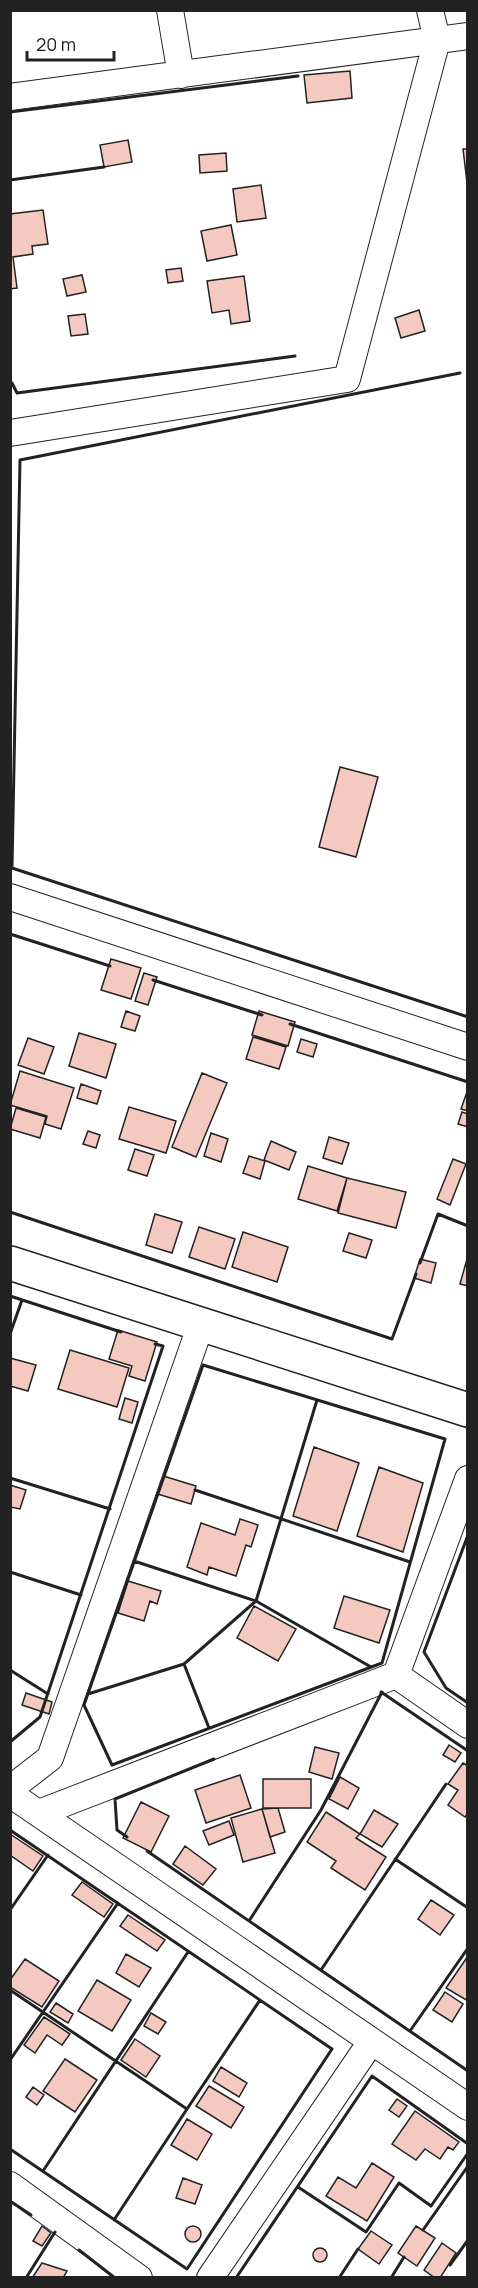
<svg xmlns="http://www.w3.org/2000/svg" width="478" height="2288" font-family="Manrope,sans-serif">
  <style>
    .building { fill: #f3c9c0; stroke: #222; stroke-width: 1.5 }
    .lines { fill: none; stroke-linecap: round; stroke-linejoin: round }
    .street-casing { stroke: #222; stroke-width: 28 }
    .secondary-casing { stroke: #222; stroke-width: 36 }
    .street { stroke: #fff; stroke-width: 26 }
    .secondary { stroke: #fff; stroke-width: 33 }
    .wall { stroke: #222; stroke-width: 3 }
  </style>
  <rect width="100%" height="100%" fill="#fff"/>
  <path class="building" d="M350,71L352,98L307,103L304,75Z
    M128,140L132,162L104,167L100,145Z
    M463,149H468V191Z
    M226,153L227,171L200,173L199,155Z
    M261,185L266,218L237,222L233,189Z
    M43,210L48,244L32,246L33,254L13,257L17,288L10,289V214Z
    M231,225L237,255L207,261L201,231Z
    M181,268L183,281L168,283L166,270Z
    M82,275L86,292L67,296L63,279Z
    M244,276L250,321L231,324L229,310L212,313L207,281Z
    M419,310L425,331L401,338L395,318Z
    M85,314L88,334L71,336L68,316Z
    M340,767L378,777L356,857L319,847Z
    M111,959L141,968L131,999L101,990Z
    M144,973L157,977L148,1005L135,1001Z
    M126,1011L140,1016L135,1031L121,1027Z
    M259,1011L295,1022L288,1046L252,1035Z
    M79,1033L116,1044L106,1078L69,1066Z
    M253,1037L286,1047L279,1069L246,1059Z
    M28,1038L54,1047L44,1074L18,1065Z
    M301,1039L317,1044L313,1057L297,1052Z
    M20,1071L74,1088L61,1129L45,1124L47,1116L10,1105Z
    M202,1073L227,1083L196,1157L172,1147Z
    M81,1084L101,1091L97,1104L77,1098Z
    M468,1089V1111L461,1109Z
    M129,1107L176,1121L166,1153L119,1139Z
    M16,1108L46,1117L40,1138L10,1129Z
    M462,1112L468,1114V1127L458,1124Z
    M88,1131L100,1135L96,1148L83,1144Z
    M211,1133L228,1139L221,1162L204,1156Z
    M329,1137L349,1143L342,1164L323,1158Z
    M271,1141L296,1152L289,1170L264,1160Z
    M135,1149L154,1155L147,1176L128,1170Z
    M249,1156L265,1161L260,1179L243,1173Z
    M453,1159L466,1164L450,1205L437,1199Z
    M308,1166L347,1178L337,1211L298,1199Z
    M347,1178L406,1192L396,1228L338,1213Z
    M155,1214L182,1222L172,1253L146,1245Z
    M199,1227L235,1239L225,1269L189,1257Z
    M243,1232L288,1247L277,1282L232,1267Z
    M349,1233L372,1240L366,1258L343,1251Z
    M420,1259L436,1263L431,1283L414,1278Z
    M467,1259L468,1260V1286L460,1284Z
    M118,1330L157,1342L145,1381L129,1376L132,1366L109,1359Z
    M70,1350L129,1368L117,1407L58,1389Z
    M10,1358L36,1365L28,1391L10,1386Z
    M125,1398L138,1402L132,1423L119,1419Z
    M314,1447L359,1463L337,1531L293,1516Z
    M379,1467L423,1483L403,1552L357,1536Z
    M160,1475L196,1486L191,1504L154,1493Z
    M10,1485L26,1490L20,1509L10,1507Z
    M240,1519L258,1525L251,1547L246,1545L236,1576L209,1567L207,1575L187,1567L201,1523L235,1535Z
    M128,1581L161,1591L157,1604L150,1601L144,1621L118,1613Z
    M344,1596L390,1610L379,1643L334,1628Z
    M254,1606L296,1629L278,1661L237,1638Z
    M26,1693L52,1702L49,1714L22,1705Z
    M449,1745L461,1753L455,1762L443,1755Z
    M315,1747L339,1753L332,1779L309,1772Z
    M463,1763L468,1766V1813L465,1817L448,1805L458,1790L448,1784Z
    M240,1775L251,1808L206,1823L195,1790Z
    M340,1777L359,1788L348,1809L329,1799Z
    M263,1779H311V1808H263Z
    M141,1802L169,1816L151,1852L123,1838Z
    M278,1808L285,1832L270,1837L262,1809Z
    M262,1809L275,1853L243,1862L231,1818Z
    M374,1810L398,1824L382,1847L360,1834Z
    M326,1812L360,1834L356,1838L386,1857L365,1890L331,1868L336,1861L307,1842Z
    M229,1821L234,1835L209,1845L203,1831Z
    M10,1834L43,1856L33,1871L10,1855Z
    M185,1846L216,1869L203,1885L173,1864Z
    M82,1882L113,1904L104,1917L72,1895Z
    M431,1900L454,1915L440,1935L418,1919Z
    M128,1915L165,1940L157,1951L120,1926Z
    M126,1954L151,1968L139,1987L116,1973Z
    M468,1956V2001L446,1988Z
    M25,1959L59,1981L42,2007L10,1987V1980Z
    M97,1980L131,2000L112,2031L78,2011Z
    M445,1992L463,2004L452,2022L433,2010Z
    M56,2003L73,2014L68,2023L50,2012Z
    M151,2013L166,2022L158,2034L144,2026Z
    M44,2017L70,2034L62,2045L47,2035L35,2053L24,2045Z
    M135,2039L160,2056L146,2077L121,2060Z
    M65,2059L97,2080L75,2112L43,2091Z
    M221,2067L247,2083L239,2097L213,2081Z
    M209,2086L244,2107L231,2128L196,2106Z
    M33,2087L44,2095L37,2105L26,2097Z
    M397,2099L407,2106L399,2117L389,2110Z
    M415,2111L459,2142L453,2150L448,2147L440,2159L425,2149L416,2160L392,2144Z
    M187,2119L212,2134L197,2160L171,2145Z
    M372,2163L394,2177L367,2221L326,2196L338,2177L356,2188Z
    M183,2178L202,2185L195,2204L176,2198Z
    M42,2226L51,2233L42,2246L33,2241Z
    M416,2226L435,2238L417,2266L398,2253Z
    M185 2234a8 8 0 1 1 16 0a8 8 0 1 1-16 0Z
    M371,2231L392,2245L379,2264L358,2249Z
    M442,2243L456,2253L440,2278H435L424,2270Z
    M313 2255a7 7 0 1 1 14 0a7 7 0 1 1-14 0Z
    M42,2263L67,2271L63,2278H32Z"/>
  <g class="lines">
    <g class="street-casing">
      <path id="street" d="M170,10L181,75
        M10,97L468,36
        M10,433L347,379L437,40L430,10
        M10,897L468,1047
        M468,1479L396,1675L468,1725
        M10,1789L50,1758L201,1324
        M10,1794L468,2107
        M39,1813L396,1675
        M10,2185L139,2278
        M210,2278L371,2042"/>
    </g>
    <g class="secondary-casing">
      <path id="secondary" d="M10,1263L468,1410"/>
    </g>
    <use href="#street" class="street"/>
    <use href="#secondary" class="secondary"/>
    <path class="wall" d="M10,112L298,76
      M10,180L104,167
      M460,373L20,460L12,868L468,1017
      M10,383H12L17,393L295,356
      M10,934L110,966
      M153,980L262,1015
      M290,1024L468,1082
      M10,1212L392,1339L416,1274
      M420,1263L438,1214L468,1226
      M10,1296L121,1332
      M10,1334L22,1300
      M203,1365L445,1439L382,1663L112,1765L84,1705Z
      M10,1478L110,1509
      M195,1490L410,1562
      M468,1535L424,1652L446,1688L468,1703
      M134,1561L256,1601L371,1667
      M10,1572L81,1595
      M184,1664L209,1728
      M10,1670L48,1694
      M381,1692L468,1751
      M88,1694L184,1664L256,1601L317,1400
      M10,1742L40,1717L163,1346L155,1344
      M10,1830L332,2049L187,2269L10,2149
      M127,1837L117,1830L115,1799L214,1759
      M147,1851L468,2071
      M395,1859L468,1908
      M10,1910L48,1855
      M249,1921L321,1810L382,1692
      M321,1970L446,1784
      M10,1990L187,2109L260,2000
      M410,2031L468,1948
      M10,2060L118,1903
      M43,2171L188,1952
      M298,2187L366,2232L399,2183L431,2206L468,2153
      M10,2201L31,2215
      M114,2220L187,2109
      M423,2230L468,2166
      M79,2250L115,2278
      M450,2265L468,2240
      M26,2278L55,2232
      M236,2278L372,2076L468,2144
      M339,2278L358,2249
      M391,2278L404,2257"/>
  </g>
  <rect width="478" height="2288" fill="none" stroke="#222222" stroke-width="24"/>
  <path d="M27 51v9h87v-9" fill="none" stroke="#222222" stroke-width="3"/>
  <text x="36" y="51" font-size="18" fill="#222222" stroke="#ffffff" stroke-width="4.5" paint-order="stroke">20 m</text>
</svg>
